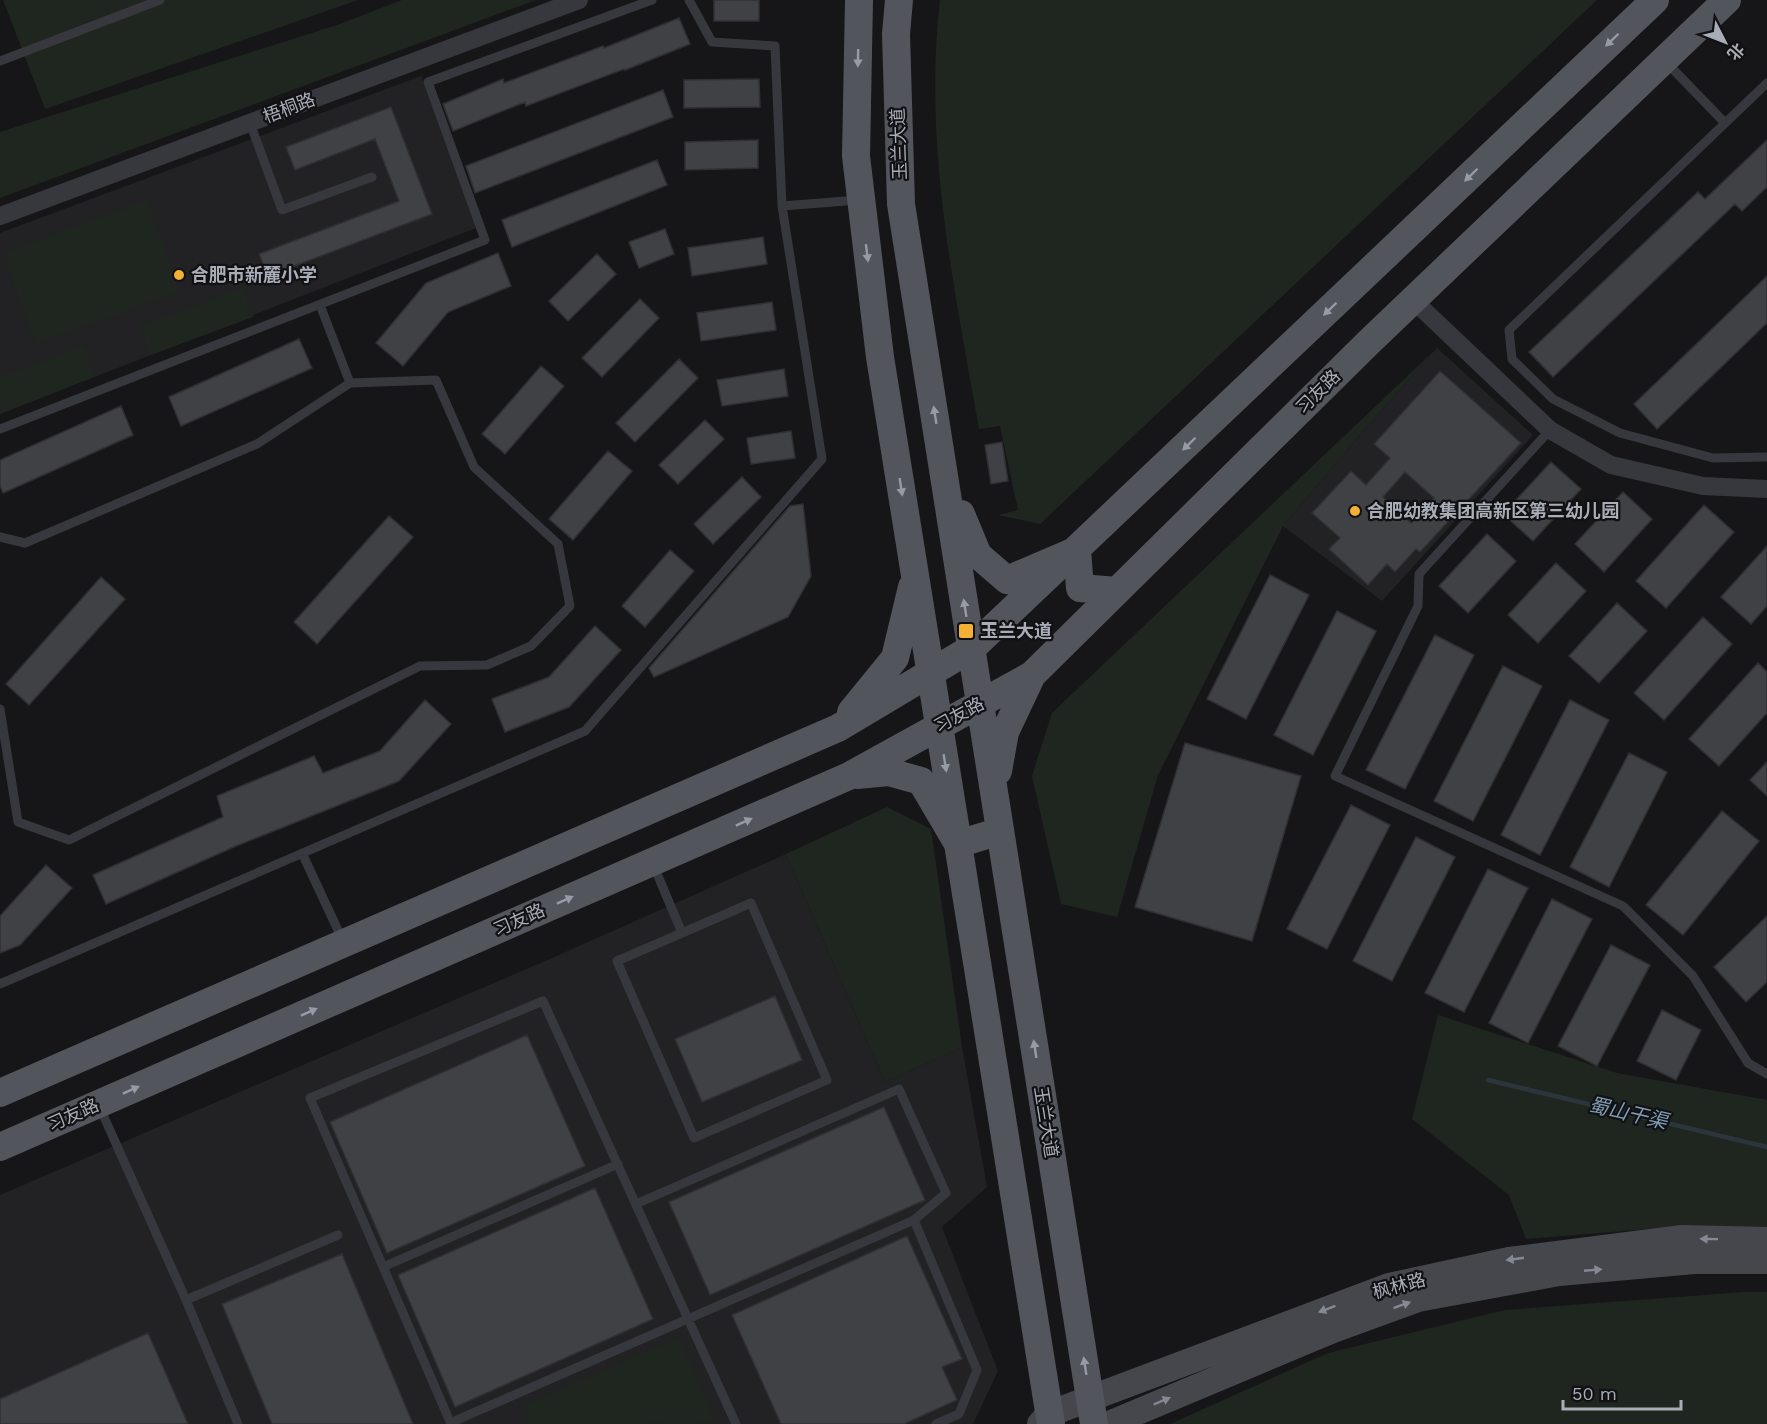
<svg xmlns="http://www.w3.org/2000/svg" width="1767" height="1424" font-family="'Work Sans','Noto Sans SC',sans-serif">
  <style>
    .built { fill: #222225 }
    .green { fill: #1e261f }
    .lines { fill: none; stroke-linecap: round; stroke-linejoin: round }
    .stream { stroke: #2c353c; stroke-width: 4.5 }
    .building { fill: #404145; stroke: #303034; stroke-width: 1.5; fill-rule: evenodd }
    .lane { stroke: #37383d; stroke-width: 9 }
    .street { stroke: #37383d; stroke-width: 18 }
    .secondary { stroke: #45474d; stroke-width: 26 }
    .primary { stroke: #53555c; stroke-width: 28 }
    .oneway { fill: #979ba6 }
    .oneway2 { fill: #858993 }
    .poi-dot { fill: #f2b134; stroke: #111113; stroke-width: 2 }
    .labels { text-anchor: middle; stroke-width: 4.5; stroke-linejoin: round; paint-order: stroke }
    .street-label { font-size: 18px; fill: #a8adb8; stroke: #111113 }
    .poi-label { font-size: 18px; font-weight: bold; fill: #a8adb8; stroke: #111113; text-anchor: start }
    .water-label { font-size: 20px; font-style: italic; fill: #7f9bb3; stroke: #111113 }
  </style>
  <rect width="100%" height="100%" fill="#161618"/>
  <path class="built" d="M421,76L476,228L0,414V233Z
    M1437,348L1533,435L1382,601L1283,526L1360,435Z
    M786,854L885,1082L962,1047L987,1187L942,1227L998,1371L973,1424H0V1195L552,958Z"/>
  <path class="green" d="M3,0H358L45,109Z
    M402,0H536L0,198V132L340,24Z
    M940,0H1597L1040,524L998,515L1018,510L1000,426L979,429C954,287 923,145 940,0Z
    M147,200L180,291L36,344L3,253Z
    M242,288L253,317L151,355L140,326Z
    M84,345L96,376L0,414V378Z
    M1437,348L1360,435L1283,526L1158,775L1117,917L1061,904L1032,776L1052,713Z
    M887,807L931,829L962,1047L885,1082L786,854Z
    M1438,1015L1617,1073L1767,1100V1228L1685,1226L1526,1239L1509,1195L1412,1119Z
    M1744,1292H1767V1424H1170L1328,1353L1505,1310Z
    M679,1337L716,1423L530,1424L522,1406Z"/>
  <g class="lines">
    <path class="stream" d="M1488,1080L1767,1147"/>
  </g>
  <path class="building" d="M714,0H759V21H714Z
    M679,18L690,44L625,70L624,69L526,106L525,102L453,131L443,104L503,79L504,83L603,46L604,48Z
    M759,79L760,107L684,108V80Z
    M663,90L673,117L475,193L466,166Z
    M391,107L432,214L268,276L259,254L399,201L375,139L295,170L286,147Z
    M758,140V168L685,170V142Z
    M1767,140V187L1742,211L1735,204L1553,377L1529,352L1698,192L1705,199Z
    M657,160L667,185L512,247L502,220Z
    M665,229L674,254L639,268L629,242Z
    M763,237L767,264L692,276L688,248Z
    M498,253L511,286L448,312L403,366L376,343L426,283Z
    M597,254L616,274L568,321L549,301Z
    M1767,276V323L1657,429L1634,404Z
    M640,299L659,318L602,377L582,358Z
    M772,302L776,330L701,341L697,313Z
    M299,339L312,368L181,426L169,397Z
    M679,359L698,378L635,442L616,423Z
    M541,366L564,386L505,454L482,434Z
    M784,369L788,396L722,406L717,380Z
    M1440,371L1521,443L1420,552L1416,549L1395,572L1387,564L1368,585L1329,549L1340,538L1312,513L1351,471L1366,485L1390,458L1374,444ZM1405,472L1434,498L1411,523L1383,497Z
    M121,406L133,435L3,493L0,486V460Z
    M705,420L724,439L678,484L659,465Z
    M791,431L795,458L751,464L747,438Z
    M1002,442L1008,481L991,484L985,445Z
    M608,451L632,471L573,540L549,519Z
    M1551,462L1581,489L1533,541L1503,514Z
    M742,477L761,497L713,544L694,524Z
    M1623,492L1652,519L1604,572L1575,544Z
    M803,504L811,576L788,617L654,677L649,668L790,506Z
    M1704,505L1734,532L1666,608L1636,581Z
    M389,516L413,537L317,644L294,622Z
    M1487,534L1516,561L1468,613L1439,586Z
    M1767,546V606L1751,624L1721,597Z
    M670,550L694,571L645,627L622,606Z
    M1556,563L1586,591L1538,643L1508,615Z
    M1270,575L1309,595L1246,719L1207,699Z
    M101,577L125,599L29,705L6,684Z
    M1617,603L1647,631L1599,683L1569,656Z
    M1337,611L1376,631L1313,755L1274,735Z
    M1703,617L1732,644L1664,720L1634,693Z
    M595,626L621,650L569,707L505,732L492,699L549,677Z
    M1435,635L1474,655L1405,789L1366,770Z
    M1758,663L1767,672V713L1719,766L1689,739Z
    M1503,666L1542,686L1473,821L1434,801Z
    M425,700L451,724L399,781L236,846L106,904L93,875L223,817L217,796L314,756L323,773L380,751Z
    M1570,700L1609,720L1540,855L1501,835Z
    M1185,743L1301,776L1252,941L1135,907Z
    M1629,753L1667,772L1609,887L1570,867Z
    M1767,762V796L1750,780Z
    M1351,805L1390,825L1327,949L1287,929Z
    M1722,811L1759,841L1683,935L1646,905Z
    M1416,837L1455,857L1392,981L1353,961Z
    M46,865L72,888L20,945L0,953V916Z
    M1488,869L1528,888L1464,1012L1425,993Z
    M1552,899L1592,919L1528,1043L1489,1023Z
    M1767,916V982L1746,1002L1714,967Z
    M1611,945L1650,965L1597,1066L1558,1046Z
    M775,996L802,1060L702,1102L675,1039Z
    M1662,1010L1701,1030L1676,1080L1637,1061Z
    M527,1035L585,1166L387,1253L330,1122Z
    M884,1107L925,1200L710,1295L669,1202Z
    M595,1188L653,1319L455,1407L398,1275Z
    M907,1236L962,1359L942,1367L957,1400L904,1424H781L732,1315Z
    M342,1254L413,1424H272L222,1304Z
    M148,1333L188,1424H0V1399Z"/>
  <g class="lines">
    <path class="lane" d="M0,61L160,0
      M1666,62L1725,123
      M1767,83L1509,330L1512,359L1553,399L1620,433L1713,458L1767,457
      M250,123L282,210L372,177
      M782,206L859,200
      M0,429L485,240L428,82L652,0
      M1550,430L1419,574L1418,606L1335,776L1623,906L1693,976L1748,1063L1767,1074
      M0,537L25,543L257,444L350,383L320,305
      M0,709L18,822L69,840L420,666L487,665L531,646L570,606L558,544L474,467L436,380L350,383
      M302,853L343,941
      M653,864L682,933L617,961L694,1138L827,1080L751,903L682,933
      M0,984L585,731L822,459L782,206L775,46L712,42L689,0
      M100,1108L186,1300
      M636,1204L899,1089L946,1193L914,1220
      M383,1267L618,1164
      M450,1423L914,1220L977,1370L959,1414L936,1424
      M238,1424L186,1300L338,1235
      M451,1424L310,1098L543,1001L736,1424"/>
    <path class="street" d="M0,216L579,0
      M1413,300L1550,430L1611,465L1703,486L1767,489"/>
    <path class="secondary" d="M1040,1424L1049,1414L1389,1286L1509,1260L1682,1238L1767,1240
      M1109,1424L1333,1330L1418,1299L1559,1273L1694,1261H1767"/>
    <path class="primary" d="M859,0L856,156L880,357L1051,1424
      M899,0L896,34L901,204L1094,1424
      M961,514L978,555L1007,580L1077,550L1080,588L1117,591
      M851,712L895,658L912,587
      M998,771L1005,732L1032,675
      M857,775L889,772L921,781L958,844L1000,831
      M0,1093L838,728L972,648L1655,0
      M0,1147L849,776L1032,675L1369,342L1727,0"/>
  </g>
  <defs><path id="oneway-solid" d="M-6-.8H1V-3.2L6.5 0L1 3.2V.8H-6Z" transform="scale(1.5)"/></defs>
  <g class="oneway">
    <use href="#oneway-solid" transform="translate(1612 40) rotate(136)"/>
    <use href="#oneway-solid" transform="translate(858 58) rotate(91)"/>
    <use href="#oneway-solid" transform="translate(1471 175) rotate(136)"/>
    <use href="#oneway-solid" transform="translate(867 253) rotate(83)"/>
    <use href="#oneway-solid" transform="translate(1330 309) rotate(136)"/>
    <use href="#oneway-solid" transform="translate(935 415) rotate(-99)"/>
    <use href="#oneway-solid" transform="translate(1189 444) rotate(136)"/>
    <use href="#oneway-solid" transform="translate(901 487) rotate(81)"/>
    <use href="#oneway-solid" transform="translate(965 608) rotate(-99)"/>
    <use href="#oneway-solid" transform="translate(945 763) rotate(81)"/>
    <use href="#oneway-solid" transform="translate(744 822) rotate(-24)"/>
    <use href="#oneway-solid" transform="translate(565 900) rotate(-24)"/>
    <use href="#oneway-solid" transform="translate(309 1012) rotate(-24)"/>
    <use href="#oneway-solid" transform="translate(1035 1049) rotate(-99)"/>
    <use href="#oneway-solid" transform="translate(131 1090) rotate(-24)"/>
    <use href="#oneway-solid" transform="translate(1085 1366) rotate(-99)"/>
  </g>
  <g class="oneway2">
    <use href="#oneway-solid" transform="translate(1709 1239) rotate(-179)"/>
    <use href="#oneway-solid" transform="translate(1515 1259) rotate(172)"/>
    <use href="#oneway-solid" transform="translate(1593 1270) rotate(-5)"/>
    <use href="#oneway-solid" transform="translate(1402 1305) rotate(-20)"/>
    <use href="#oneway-solid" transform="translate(1327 1309) rotate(159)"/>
    <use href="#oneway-solid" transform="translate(1162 1401) rotate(-23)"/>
  </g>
  <g class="poi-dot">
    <circle cx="179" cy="275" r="6"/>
    <circle cx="1355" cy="511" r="6"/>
    <rect x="958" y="623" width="16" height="16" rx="3"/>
  </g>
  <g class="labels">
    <g class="street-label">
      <text transform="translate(289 108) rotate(-21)" y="6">梧桐路</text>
      <text transform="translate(899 144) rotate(-92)" y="6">玉兰大道</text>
      <text transform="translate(1318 392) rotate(-45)" y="6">习友路</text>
      <text transform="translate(959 715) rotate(-29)" y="6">习友路</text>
      <text transform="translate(519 920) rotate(-24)" y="6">习友路</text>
      <text transform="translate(73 1115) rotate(-24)" y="6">习友路</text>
      <text transform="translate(1046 1122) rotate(81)" y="6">玉兰大道</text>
      <text transform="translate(1399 1286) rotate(-15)" y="6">枫林路</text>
    </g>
    <g class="poi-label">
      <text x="191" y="281">合肥市新麓小学</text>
      <text x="1367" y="517">合肥幼教集团高新区第三幼儿园</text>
      <text x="980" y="637">玉兰大道</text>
    </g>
    <g class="water-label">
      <text transform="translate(1628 1113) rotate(13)" y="7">蜀山干渠</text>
    </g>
  </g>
  <g transform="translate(1725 42) rotate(132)" stroke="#111113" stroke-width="4.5" paint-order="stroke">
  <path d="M0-4.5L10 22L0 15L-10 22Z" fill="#a8adb8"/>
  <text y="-9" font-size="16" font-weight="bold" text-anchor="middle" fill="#a8adb8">北</text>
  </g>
  <path d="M1563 1400v9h118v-9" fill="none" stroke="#a8adb8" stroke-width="3"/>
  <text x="1572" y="1400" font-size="18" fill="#a8adb8" stroke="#111113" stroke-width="4.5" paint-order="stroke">50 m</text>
</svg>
